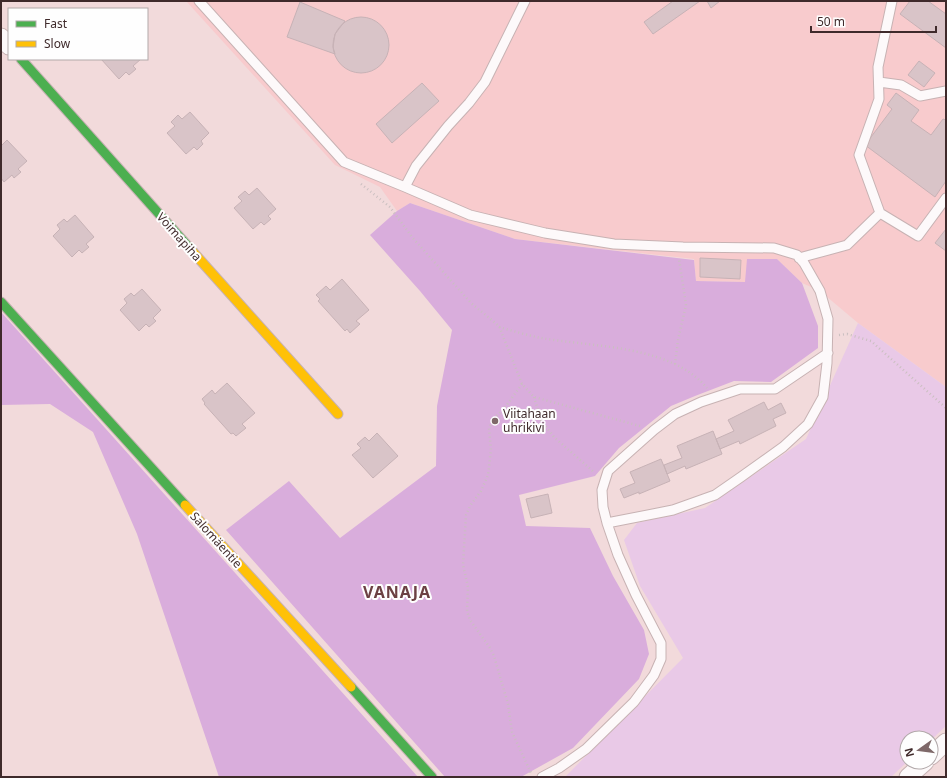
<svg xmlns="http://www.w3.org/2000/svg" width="947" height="778" font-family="'Noto Sans',sans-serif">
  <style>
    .built { fill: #f8cbcd }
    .green { fill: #e9c9e7 }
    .forest { fill: #d9addc }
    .building { fill: #d9c4c8; stroke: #c7b2b6 }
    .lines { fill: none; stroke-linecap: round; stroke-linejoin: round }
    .lane-casing { stroke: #c7b2b3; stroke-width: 11 }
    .street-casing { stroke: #c7b2b3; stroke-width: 19 }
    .fast-casing { stroke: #c7b2b3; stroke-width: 11 }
    .slow-casing { stroke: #c7b2b3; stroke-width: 11 }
    .path { stroke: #cabfc0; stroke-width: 2.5; stroke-dasharray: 1 3; stroke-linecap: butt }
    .lane { stroke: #fdf9fa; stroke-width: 9 }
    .street { stroke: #fdf9fa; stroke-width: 17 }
    .fast { stroke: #4caf50; stroke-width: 9 }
    .slow { stroke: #ffc107; stroke-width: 9 }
    .poi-dot { fill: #7e6869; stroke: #fefefe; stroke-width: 1.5 }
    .labels { text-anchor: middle; stroke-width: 4; stroke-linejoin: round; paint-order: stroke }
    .street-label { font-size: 12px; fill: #3f2a2b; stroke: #fefefe }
    .poi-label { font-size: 12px; fill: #3f2a2b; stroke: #fefefe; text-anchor: start }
    .district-label { font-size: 16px; font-weight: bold; letter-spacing: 1px; fill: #6c4043; stroke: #fefefe }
  </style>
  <rect width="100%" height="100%" fill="#f2dadb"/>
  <path class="built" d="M186,1H946V387L858,323L820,291L802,283L777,259L745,282L696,281L694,259L515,239L410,203L397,211L380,187L335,165Z"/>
  <path class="green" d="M858,323L946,387V726L931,740V738H907V762L891,777H565L683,658L640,586L624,540L637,523L705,508L806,439Z"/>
  <path class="forest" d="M410,203L515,239L694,260L696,281L745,282L747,259H777L802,283L818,326V348L771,382L734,381L695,396L671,406L619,448L595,476L519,495L526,526L590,528L613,576L644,630L649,654L639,679L573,748L521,777H445L226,530L289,481L340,538L436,466L437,406L452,330L420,291L370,235L397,211Z
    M1,312L418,777H219L137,534L93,432L50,404L1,405Z"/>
  <path class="building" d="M673,1H700L653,34L644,22Z
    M707,1H720L711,8Z
    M910,1H928L946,14V48L900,14Z
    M300,2L345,21L335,34L333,47L335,54L287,37Z
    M333 45a28 28 0 1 1 56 0a28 28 0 1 1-56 0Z
    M101,59H141L133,66L136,69L129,75L126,72L119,79Z
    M919,61L935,73L924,87L908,75Z
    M422,83L439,101L392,143L376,124Z
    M896,93L919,110L911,121L931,135L943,119L946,120V181L935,197L865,145L892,109L887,105Z
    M190,112L209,133L201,141L203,144L197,150L194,147L186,154L167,133L175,126L171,122L178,115L182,119Z
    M7,140L27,161L18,169L21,172L14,178L12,175L4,182L1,178V146Z
    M257,188L276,209L268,216L271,219L264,225L261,222L253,229L234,208L242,201L238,197L245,191L249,195Z
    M75,215L94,237L86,244L89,247L82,253L79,250L72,257L53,236L60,229L57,225L64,219L67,222Z
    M946,229V251L935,243Z
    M700,258L741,260L740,279L700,277Z
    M342,279L369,310L356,321L360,324L350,333L347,329L345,331L318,301L320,299L316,295L326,286L330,290Z
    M142,289L161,310L153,318L156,321L149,327L146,324L139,331L120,310L127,303L124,299L131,293L134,296Z
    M227,383L255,413L242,424L246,428L236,436L233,433L231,434L204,404L205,403L202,399L212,390L215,394Z
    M764,402L768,410L781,403L786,413L773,419L776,426L740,444L739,441L720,449L716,439L734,431L728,420Z
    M713,431L722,454L686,469L685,466L667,474L664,465L682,458L677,446Z
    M377,433L398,456L373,478L352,455L361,448L357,444L365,437L369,441Z
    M661,459L670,481L639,494V492L624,498L620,489L635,483L630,472Z
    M548,494L552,513L531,518L526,499Z"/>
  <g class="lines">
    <g class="lane-casing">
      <path id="lane" d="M199,1L344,162L405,187L470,215L545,233L614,244L683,247L774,248L797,255L804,263L820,291L828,319L827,363L823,397L808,424L783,447L741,477L715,495L673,510L607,523
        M879,82L901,85L920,96L946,91
        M405,187L416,166L448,126L469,103L485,82L525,1
        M880,213L918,236L946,198
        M799,258L847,245L880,213L859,155L879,99L878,67L892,1
        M542,777L559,768L586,749L634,702L654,675L661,659V643L636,595L618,555L607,523L603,507L602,490L608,471L654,430L675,414L701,402L740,389H775L828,353"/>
    </g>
    <g class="street-casing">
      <path id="street" d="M1,37L9,46
        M931,756L946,742
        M908,777L925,762"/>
    </g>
    <g class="fast-casing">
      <path id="fast" d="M21,59L193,252
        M1,302L185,505
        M351,687L432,777"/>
    </g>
    <g class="slow-casing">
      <path id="slow" d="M193,252L338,414
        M185,505L351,687"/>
    </g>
    <path class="path" d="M361,184L390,207L412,237L471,303L499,326L522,384L534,397L640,426
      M499,327C513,331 527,335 541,338C593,347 671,345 707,388
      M839,335L847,334L871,341L946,408
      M675,364L678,340L686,305L679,259
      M522,384L503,410L494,418L489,428L491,450L488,475L481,491L470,506L466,515L463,565L468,587L467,611L470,620L490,648L494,656L508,704L512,732L531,773
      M534,397L541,420L554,437L595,473"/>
    <use href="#lane" class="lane"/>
    <use href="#street" class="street"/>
    <use href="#fast" class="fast"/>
    <use href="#slow" class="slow"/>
  </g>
  <circle class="poi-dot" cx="495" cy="421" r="4"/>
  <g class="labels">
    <g class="street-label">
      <text transform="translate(179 237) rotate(48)" y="4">Voimapiha</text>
      <text transform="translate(216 540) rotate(48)" y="4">Salomäentie</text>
    </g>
    <g class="poi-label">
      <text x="503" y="418">Viitahaan<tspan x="503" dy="14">uhrikivi</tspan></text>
    </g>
    <g class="district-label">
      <text x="397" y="598">VANAJA</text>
    </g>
  </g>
  <rect width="947" height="778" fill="none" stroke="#3f2a2b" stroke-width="4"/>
  <rect x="8" y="8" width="140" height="52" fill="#fefefe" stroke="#b2a9aa"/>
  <rect x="16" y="21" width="20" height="6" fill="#4caf50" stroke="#b2a9aa"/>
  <text x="44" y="28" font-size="12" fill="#3f2a2b">Fast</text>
  <rect x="16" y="41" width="20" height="6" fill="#ffc107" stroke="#b2a9aa"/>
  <text x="44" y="48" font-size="12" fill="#3f2a2b">Slow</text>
  <g transform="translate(919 750) rotate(256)"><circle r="19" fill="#fefefe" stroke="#b2a9aa"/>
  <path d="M0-3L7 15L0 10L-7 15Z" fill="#7e6869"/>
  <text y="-6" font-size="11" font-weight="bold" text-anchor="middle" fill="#3f2a2b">N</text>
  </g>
  <path d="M811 26v6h125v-6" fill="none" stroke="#3f2a2b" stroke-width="2"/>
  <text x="817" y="26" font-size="12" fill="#3f2a2b" stroke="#fefefe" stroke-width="3" paint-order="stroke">50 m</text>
</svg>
